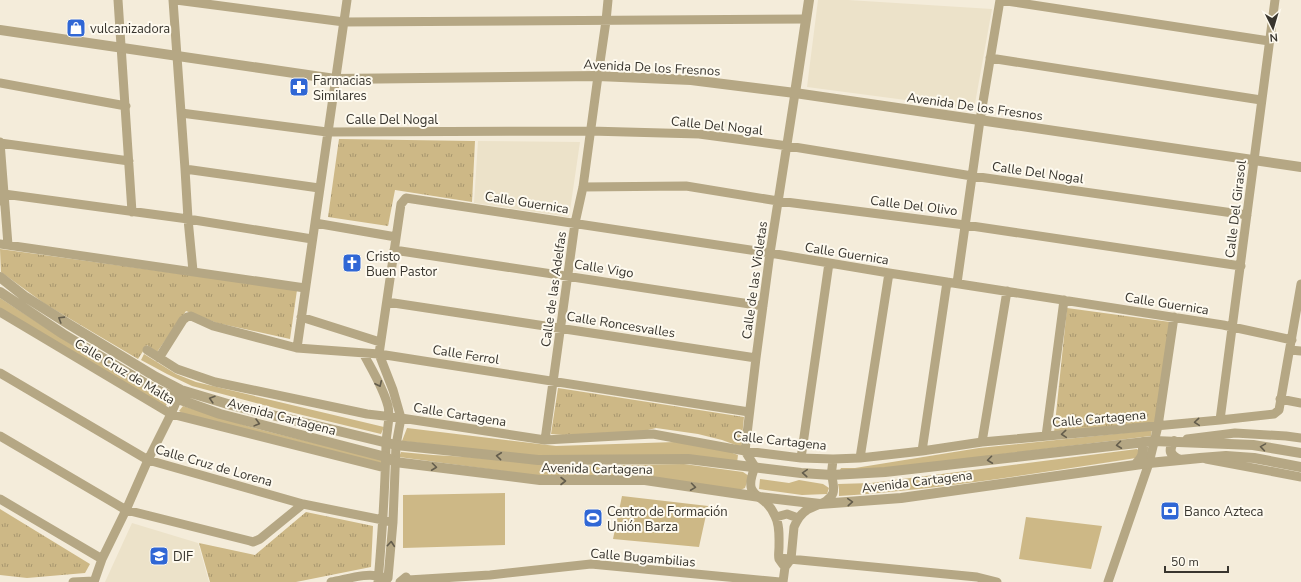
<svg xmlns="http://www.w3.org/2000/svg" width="1301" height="582" font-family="'Nunito Sans',sans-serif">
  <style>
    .built { fill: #ece2c9 }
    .grass { fill: #cdb886 }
    .park { fill: url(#park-tufts) }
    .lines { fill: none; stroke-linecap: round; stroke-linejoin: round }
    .minor { stroke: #b5a784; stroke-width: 9 }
    .tertiary { stroke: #b5a784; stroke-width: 10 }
    .oneway { stroke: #645d4c }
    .labels { text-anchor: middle; stroke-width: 4; stroke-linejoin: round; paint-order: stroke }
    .poi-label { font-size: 13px; fill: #38352e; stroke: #fefaef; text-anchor: start }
    .street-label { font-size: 13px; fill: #38352e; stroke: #fefaef }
  </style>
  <defs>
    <pattern id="park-tufts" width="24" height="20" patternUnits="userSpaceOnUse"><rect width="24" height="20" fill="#cdb886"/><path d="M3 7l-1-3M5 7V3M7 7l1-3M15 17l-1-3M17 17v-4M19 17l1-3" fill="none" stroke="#a7966e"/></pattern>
  </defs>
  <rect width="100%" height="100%" fill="#f4ecda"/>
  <path class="built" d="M818,0H848L992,9L974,109L807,87Z
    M478,141L580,142L569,217L474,203Z
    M132,523L198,543L209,582H105Z"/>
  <path class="grass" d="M0,298L66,341L168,402L165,408L0,308Z
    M144,354L176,374L196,382L384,427L381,434L294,413L192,386L167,374L141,360Z
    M183,406L254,428L383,460L382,465L188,416L179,411Z
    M407,428L556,446L675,442L716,447L738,455L737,463L539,457L402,441Z
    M1152,430L1151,436L838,474L841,468H855L979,448Z
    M1137,449L1141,453L1136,458C1037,473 939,490 839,496V489L838,484L871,483Z
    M401,452L433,455L468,457L556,466L684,464L743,472L749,476L745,488L740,490L539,476L399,457Z
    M760,479L789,483L799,480L823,484L829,488L827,494L802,495L759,489Z
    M505,493V545L403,548V495Z
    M622,496L708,506L699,547L613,539Z
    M1026,517L1102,526L1091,569L1019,559Z"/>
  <path class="park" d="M339,139L475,141L472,202L395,190L388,226L328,217Z
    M0,249L297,290L290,339L217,323L186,311L157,352L147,345L138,359L45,304L1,272Z
    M1067,308L1170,322L1157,424L1054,433Z
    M558,388L744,417L741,447L722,440L698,434L656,428L644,431L563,435L551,434Z
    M0,509L90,564L85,573L27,578L0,575Z
    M306,512L373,526L371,567L296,582H210L199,543L255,555Z"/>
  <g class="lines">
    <path class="minor" d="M118,0L132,212
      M173,0L185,169L188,219L193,271
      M176,0L344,22L806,19
      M1000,0L1269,41
      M990,58L1261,100
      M0,83L126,106
      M181,113L327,132L590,131L699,134L788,146L972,176L1247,215
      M0,142L8,245
      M0,143L129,161
      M185,169L319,188
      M583,187L686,186L778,201L965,225L1241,266
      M0,201L4,194L188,219L312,239
      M315,223L396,237
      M0,244L305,288
      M394,250L763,306
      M957,283L980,120L1000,0
      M387,302L756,358
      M0,312L171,414L385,468
      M301,317L380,342
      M297,348L347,0
      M147,350L177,369L215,382L367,414L401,418L545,440L653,434L745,451L801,458L833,459L860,458L922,451L982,442L1220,420L1274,414L1279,410L1301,284
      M1290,350L1301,351
      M363,353C372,370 383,387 388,406C391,419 386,432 386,445C385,491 382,536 378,582
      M159,358L183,320L187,317L191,316L213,326L297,348L379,354L749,412
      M0,373L148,460L303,504L393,522
      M1280,399L1301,403
      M1220,420L1275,0
      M0,436L126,510L250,541L253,542L260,539L303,504
      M1046,436L1064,300
      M1187,439L1235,433L1286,436L1301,438
      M545,440L575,223L583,187L598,76L606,21L608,0
      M982,442L1007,291
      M922,451L947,282
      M801,458L829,263
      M860,458L889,273
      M1206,459L1301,477
      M0,499L102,559
      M776,517L787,514L798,518
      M779,558L977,577L997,582
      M785,567C783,565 781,562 779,559C778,556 779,551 779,547C779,537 780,525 775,516C765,491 741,501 755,467L745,451L756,358L770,253L795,93
      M73,582L94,581
      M94,582L102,559L126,510L148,460L171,414L180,393
      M331,582C348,579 366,572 383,577
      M385,582L388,578L393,522L396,445L401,418L393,390L379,354L401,204L406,198L770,253L889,273L1223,325L1292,340
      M400,582L406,577L408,580L490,575L591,564L780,582
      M783,582L785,567L791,559L794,527C797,520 800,514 807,510C815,505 829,503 833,493C835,487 832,481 832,475C831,470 833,464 833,459
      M1108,582L1149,463L1158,426L1174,317"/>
    <path class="tertiary" d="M0,30L335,79L598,76L691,80L795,93L1301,167
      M795,93L809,0
      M0,277L24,296L70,325L156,377L181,390L231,405L396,445L538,460L688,459L801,473L832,475L885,472L1154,441L1253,445L1301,453
      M0,292L63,334L153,388L178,399L220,414L386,457L395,462L540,480H645L760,497L820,504L901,498L1149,463L1200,458L1226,456L1254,458L1301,467
      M1174,441C1168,451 1170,455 1180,460
      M1135,465C1144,456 1143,454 1143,442"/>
  </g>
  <defs><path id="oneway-chevron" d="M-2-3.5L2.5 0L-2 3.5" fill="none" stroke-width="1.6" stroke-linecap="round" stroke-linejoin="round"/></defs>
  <g class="oneway">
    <use href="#oneway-chevron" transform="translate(61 319) rotate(-148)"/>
    <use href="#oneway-chevron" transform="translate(379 384) rotate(65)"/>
    <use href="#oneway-chevron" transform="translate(212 399) rotate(-163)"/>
    <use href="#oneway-chevron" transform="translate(1197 422) rotate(175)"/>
    <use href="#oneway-chevron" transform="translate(257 423) rotate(15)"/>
    <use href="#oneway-chevron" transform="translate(1064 434) rotate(175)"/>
    <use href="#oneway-chevron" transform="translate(1119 445) rotate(173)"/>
    <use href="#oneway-chevron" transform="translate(1263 447) rotate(-171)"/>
    <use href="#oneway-chevron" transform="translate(499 456) rotate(-174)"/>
    <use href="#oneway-chevron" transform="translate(990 460) rotate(173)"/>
    <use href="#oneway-chevron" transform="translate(434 467) rotate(7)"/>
    <use href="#oneway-chevron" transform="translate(805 473) rotate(-176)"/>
    <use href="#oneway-chevron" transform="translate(563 481)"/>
    <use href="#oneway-chevron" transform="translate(693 487) rotate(8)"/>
    <use href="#oneway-chevron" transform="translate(850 502) rotate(-4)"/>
    <use href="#oneway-chevron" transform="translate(391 544) rotate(-85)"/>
  </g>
  <defs>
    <g id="shop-square" transform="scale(1)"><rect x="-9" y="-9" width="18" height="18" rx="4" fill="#3067d5" stroke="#fefaef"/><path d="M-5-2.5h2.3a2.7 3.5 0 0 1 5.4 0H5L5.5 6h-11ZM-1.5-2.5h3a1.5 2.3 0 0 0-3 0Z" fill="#fff"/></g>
    <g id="pharmacy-square" transform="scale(1)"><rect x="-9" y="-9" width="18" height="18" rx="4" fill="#3067d5" stroke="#fefaef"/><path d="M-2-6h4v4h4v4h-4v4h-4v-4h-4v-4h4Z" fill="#fff"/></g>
    <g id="church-square" transform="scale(1)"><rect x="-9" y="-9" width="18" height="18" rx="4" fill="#3067d5" stroke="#fefaef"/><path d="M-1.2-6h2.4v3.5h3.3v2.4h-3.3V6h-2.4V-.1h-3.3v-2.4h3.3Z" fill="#fff"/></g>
    <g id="bank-square" transform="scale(1)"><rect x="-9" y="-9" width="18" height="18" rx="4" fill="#3067d5" stroke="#fefaef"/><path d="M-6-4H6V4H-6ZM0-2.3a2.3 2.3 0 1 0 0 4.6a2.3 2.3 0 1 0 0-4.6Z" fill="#fff"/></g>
    <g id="stadium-square" transform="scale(1)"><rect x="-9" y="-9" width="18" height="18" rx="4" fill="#3067d5" stroke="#fefaef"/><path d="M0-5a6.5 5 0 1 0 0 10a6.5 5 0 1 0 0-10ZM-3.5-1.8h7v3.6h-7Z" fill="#fff"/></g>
    <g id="school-square" transform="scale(1)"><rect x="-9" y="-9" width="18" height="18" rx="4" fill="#3067d5" stroke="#fefaef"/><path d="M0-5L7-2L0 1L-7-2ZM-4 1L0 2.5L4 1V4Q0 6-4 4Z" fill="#fff"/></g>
  </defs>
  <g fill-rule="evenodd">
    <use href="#shop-square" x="76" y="28"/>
    <use href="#pharmacy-square" x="299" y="87"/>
    <use href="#church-square" x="352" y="263"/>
    <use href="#bank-square" x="1170" y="511"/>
    <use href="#stadium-square" x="593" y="518"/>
    <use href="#school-square" x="159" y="556"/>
  </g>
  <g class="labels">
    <g class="poi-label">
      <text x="90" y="33">vulcanizadora</text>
      <text x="313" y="85">Farmacias<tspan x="313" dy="15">Similares</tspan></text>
      <text x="366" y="261">Cristo<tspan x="366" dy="15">Buen Pastor</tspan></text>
      <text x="607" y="516">Centro de Formación<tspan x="607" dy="15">Unión Barza</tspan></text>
      <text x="1184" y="516">Banco Azteca</text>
      <text x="173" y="561">DIF</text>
    </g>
    <g class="street-label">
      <text transform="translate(652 67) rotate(3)" y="5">Avenida De los Fresnos</text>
      <text transform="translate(975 106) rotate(8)" y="5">Avenida De los Fresnos</text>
      <text x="392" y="124">Calle Del Nogal</text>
      <text transform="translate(717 125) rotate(6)" y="5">Calle Del Nogal</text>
      <text transform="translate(1038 172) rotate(8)" y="5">Calle Del Nogal</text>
      <text transform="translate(527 202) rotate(9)" y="5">Calle Guernica</text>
      <text transform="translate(914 205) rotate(7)" y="5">Calle Del Olivo</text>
      <text transform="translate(1235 209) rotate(-83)" y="5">Calle Del Girasol</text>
      <text transform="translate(847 253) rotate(9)" y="5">Calle Guernica</text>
      <text transform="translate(604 268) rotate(9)" y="5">Calle Vigo</text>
      <text transform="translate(754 280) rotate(-82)" y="5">Calle de las Violetas</text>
      <text transform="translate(553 289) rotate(-82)" y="5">Calle de las Adelfas</text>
      <text transform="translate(1167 303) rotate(9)" y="5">Calle Guernica</text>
      <text transform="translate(621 324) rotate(9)" y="5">Calle Roncesvalles</text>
      <text transform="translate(466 354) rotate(9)" y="5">Calle Ferrol</text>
      <text transform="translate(125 371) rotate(31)" y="5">Calle Cruz de Malta</text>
      <text transform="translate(460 414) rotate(9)" y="5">Calle Cartagena</text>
      <text transform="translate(282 416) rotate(15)" y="5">Avenida Cartagena</text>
      <text transform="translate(1099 418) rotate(-5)" y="5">Calle Cartagena</text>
      <text transform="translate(780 440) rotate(6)" y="5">Calle Cartagena</text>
      <text transform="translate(214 465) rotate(16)" y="5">Calle Cruz de Lorena</text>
      <text transform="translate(597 468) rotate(1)" y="5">Avenida Cartagena</text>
      <text transform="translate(917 481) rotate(-7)" y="5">Avenida Cartagena</text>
      <text transform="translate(643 557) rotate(5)" y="5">Calle Bugambilias</text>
    </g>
  </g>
  <g transform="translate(1273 28) rotate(175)" stroke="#fefaef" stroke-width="3" paint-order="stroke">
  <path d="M0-3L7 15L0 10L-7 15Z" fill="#38352e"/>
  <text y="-6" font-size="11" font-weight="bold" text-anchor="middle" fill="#38352e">N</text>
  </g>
  <path d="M1165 566v6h63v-6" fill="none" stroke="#38352e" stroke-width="2"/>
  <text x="1171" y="566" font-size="12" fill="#38352e" stroke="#fefaef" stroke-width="3" paint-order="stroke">50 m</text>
</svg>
